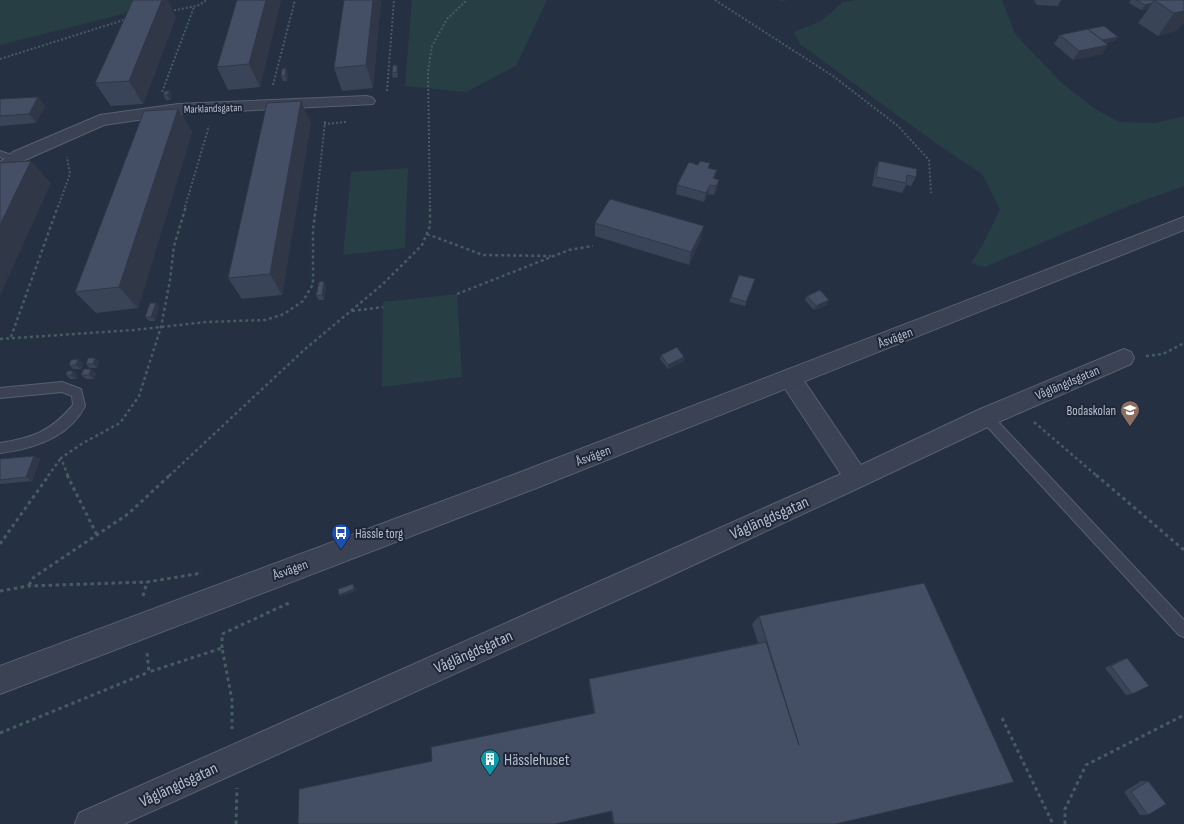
<svg xmlns="http://www.w3.org/2000/svg" width="1184" height="824" font-family="'Sofia Sans Condensed',sans-serif">
  <style>
    .green { fill: #273f44 }
    .lines { fill: none; stroke-linecap: round; stroke-linejoin: round }
    .service-casing { stroke: #586070; stroke-width: 2 }
    .minor-casing { stroke: #586070; stroke-width: 2 }
    .tertiary-casing { stroke: #586070; stroke-width: 2 }
    .path-far2 { stroke: #465c61; stroke-width: 2; stroke-dasharray: 2 2; stroke-linecap: butt }
    .path-far1 { stroke: #465c61; stroke-width: 2.5; stroke-dasharray: 3 3; stroke-linecap: butt }
    .path { stroke: #465c61; stroke-width: 3; stroke-dasharray: 3.5 3.5; stroke-linecap: butt }
    .service { fill: #3a4253; fill-rule: evenodd }
    .minor { fill: #3a4253; fill-rule: evenodd }
    .tertiary { fill: #3a4253; fill-rule: evenodd }
    .wall { fill: #3a4458 }
    .shaded-wall { fill: #303747 }
    .building { fill: #444f66; stroke: #303747 }
    .labels { text-anchor: middle; stroke-width: 4; stroke-linejoin: round; paint-order: stroke }
    .far-street-label { font-size: 11px; fill: #b7becd; stroke: #1e2738 }
    .street-label { font-size: 13px; fill: #b7becd; stroke: #1e2738 }
    .poi-label { font-size: 13px; fill: #b7becd; stroke: #1e2738; text-anchor: end }
    .near-street-label { font-size: 16px; fill: #b7becd; stroke: #1e2738 }
    .near-poi-label { font-size: 16px; fill: #b7becd; stroke: #1e2738; text-anchor: start }
  </style>
  <rect width="100%" height="100%" fill="#253043"/>
  <path class="green" d="M0,0H158L119,15L0,45Z
    M412,0H547L516,66L466,92L405,86Z
    M856,0H1002L1015,34L1063,84L1095,109L1119,122L1155,123L1184,116V186L1126,207L985,267L971,263L982,246L1000,210L982,174L934,142L800,44L794,32L821,21L843,2Z
    M408,168L405,248L343,255L351,172Z
    M457,294L462,377L382,387L383,302Z"/>
  <g class="lines">
    <g class="service-casing">
      <path id="service" d="M0,151L17,157L19,159L14,162L0,157Z
        M62,382L81,389L85,406C69,438 32,449 0,453V443C33,438 51,431 73,405L72,396L62,392L0,398V388Z
        M986,412L990,413L1184,620V637L1179,635L982,421L980,417L982,413Z"/>
    </g>
    <g class="minor-casing">
      <path id="minor" d="M367,96L373,98L375,101L373,104L178,114L104,125L25,160L6,174L0,176V162L13,152L100,115L178,104Z
        M1124,349L1131,352L1134,358L1131,364L994,424L865,485L646,587L124,824H75L79,813L841,474L782,384L779,378L782,372L790,369L798,372L861,465L978,410Z"/>
    </g>
    <g class="tertiary-casing">
      <path id="tertiary" d="M1184,217V230L1109,260L539,487L0,694V666L526,470Z"/>
    </g>
    <path class="path-far2" d="M715,0L833,76L898,126L929,160L931,193
      M170,11L197,6L207,0
      M0,59L127,19
      M273,85L295,0
      M387,91L394,0
      M162,92L194,7
      M324,124L347,122
      M58,207L70,174L67,157
      M185,207L209,126
      M316,207L325,121
      M430,207L428,71L432,46L447,19L467,0"/>
    <path class="path-far1" d="M427,234L483,255L551,256
      M457,294L569,250L593,246
      M352,311L383,307
      M11,337L58,206
      M0,339L134,330L206,322L265,320L284,314L303,301L313,284V230L316,206
      M1146,356L1163,354L1184,343
      M1034,422L1097,476
      M48,476L61,458
      M68,476L61,458L83,443L120,423L139,396L161,327L170,280L174,246L186,206
      M169,476L304,350L383,284L422,245L430,226V206"/>
    <path class="path" d="M67,475L97,535
      M1096,475L1184,550
      M0,544L49,475
      M29,585L34,577L128,514L170,475
      M0,591L28,586L147,582L202,573
      M143,596L147,582
      M222,648V634L291,602
      M147,653L149,672L222,648L232,700V729
      M1002,718L1053,824
      M0,733L149,672
      M236,824L237,788
      M1065,824V809L1086,765L1184,715"/>
    <use href="#service" class="service"/>
    <use href="#minor" class="minor"/>
    <use href="#tertiary" class="tertiary"/>
  </g>
  <path class="wall" d="M237,0H281L260,87L228,90L217,67Z
    M381,0L373,88L342,91L334,68Z
    M1034,0H1061L1058,6L1037,5Z
    M1131,0H1184L1178,30L1158,36L1138,23L1149,8L1141,10L1129,3Z
    M176,17L143,104L111,106L95,83Z
    M1060,35L1118,37L1114,41L1106,43L1102,54L1073,60L1054,44Z
    M397,65L398,70V77L393,78L392,73Z
    M288,73L287,81H283L281,76Z
    M163,95H172L170,100H166Z
    M38,97L45,106L36,123L0,126V99Z
    M178,109L192,132L138,308L96,313L75,292Z
    M311,123L282,295L242,299L228,278Z
    M879,161L916,177L911,186L906,185L902,193L872,186L875,170Z
    M710,163L709,168L715,179L719,180L717,189L714,195L708,194L704,202L676,194L677,185L698,165Z
    M595,223L701,239L689,265L595,236Z
    M755,279L745,306L729,302L731,297Z
    M326,286L324,300H319L316,296Z
    M807,296L827,305L814,310L805,300Z
    M156,303L159,307L155,321H149L145,317Z
    M661,355L684,357V361L668,369L660,359Z
    M95,358L99,362L97,368H90L86,364Z
    M83,363L81,369H73L69,365Z
    M73,371L77,375L76,379H70L66,375Z
    M96,373L94,379H86L81,375Z
    M34,456L40,459L32,481L0,484V459Z
    M759,616L836,824H613L611,811L432,761L594,713L589,684V679L758,643L752,624Z
    M1127,658L1132,694L1126,695L1105,668L1121,660Z
    M1141,781H1148V815H1140L1124,792Z"/>
  <path class="shaded-wall" d="M162,0H168L176,17L143,104L129,81Z
    M266,0H281L260,87L249,64Z
    M373,0H381L373,88L366,65Z
    M780,0H789L780,2Z
    M1152,3L1149,8L1141,10L1145,5Z
    M1184,11V23L1178,30L1158,36L1174,13Z
    M1118,37L1114,41L1099,45L1102,40Z
    M1108,45L1102,54L1073,60L1079,51Z
    M397,65L398,70V77L397,72Z
    M286,68L288,73L287,81L285,76Z
    M170,91L172,95L170,100L167,95Z
    M38,97L45,106L36,123L29,114Z
    M301,101L311,123L282,295L270,274Z
    M178,109L192,132L138,308L119,287Z
    M31,161L51,183L0,296V225Z
    M717,170L715,179L713,178Z
    M719,180L717,189L714,195L716,186Z
    M710,185L708,194L704,202L706,193Z
    M704,226L701,239L689,265L691,252Z
    M324,281L326,286L324,300L322,295Z
    M829,300L827,305L814,310L816,306Z
    M156,303L159,307L155,321L151,317Z
    M684,357V361L668,369V365Z
    M95,358L99,362L97,368L93,364Z
    M78,359L83,363L81,369L76,365Z
    M91,369L96,373L94,379L89,375Z
    M73,371L77,375L76,379L71,375Z
    M34,456L40,459L32,481L26,477Z
    M353,584L355,586L356,591L341,597L339,595Z"/>
  <path class="building" d="M133,0H162L129,81L95,83Z
    M237,0H266L249,64L217,67Z
    M344,0H373L366,65L334,68Z
    M1136,0H1156H1154L1152,3L1145,5Z
    M1154,0H1184V11L1174,13Z
    M1104,26L1118,37L1102,40L1088,29Z
    M1088,29L1108,45L1079,51L1060,35Z
    M393,65H397V72L392,73Z
    M286,68L285,76H281L282,69Z
    M165,91H170L167,95H163Z
    M38,97L29,114L0,116V99Z
    M301,101L270,274L228,278L267,103Z
    M178,109L119,287L75,292L144,111Z
    M31,161L0,225V163Z
    M700,161L710,163L708,168L717,170L713,178L719,180L716,186L710,185L706,193L677,185L689,162L698,165Z
    M879,161L917,169L916,177L907,175L906,183L876,177Z
    M610,199L704,226L691,252L595,223Z
    M739,275L755,279L746,302L731,297Z
    M324,281L322,295L316,296L319,282Z
    M820,290L829,300L816,306L807,296Z
    M150,303H156L151,317H145Z
    M677,347L684,357L668,365L661,355Z
    M88,358H95L93,364H86Z
    M78,359L76,365H69L71,360Z
    M84,369H91L89,375H81Z
    M67,371H73L71,375H66Z
    M34,456L26,477L0,480V459Z
    M924,583L1014,782L836,824H614L612,811L555,824H298L299,789L432,761L431,747L595,713L589,679L766,642L799,745L759,616Z
    M353,584L354,589L339,595L338,589Z
    M1127,658L1149,686L1132,694L1111,666Z
    M1148,781L1166,804L1148,815L1131,792Z"/>
  <defs>
    <g id="school-pin" transform="scale(1)"><path d="M0 17L-7.5 6A9.5 9.5 0 1 1 7.5 6Z" fill="#8d6e63" stroke="#1e2738"/><path d="M0-5L7-2L0 1L-7-2ZM-4 1L0 2.5L4 1V4Q0 6-4 4Z" fill="#fff"/></g>
    <g id="bus-pin" transform="scale(1)"><path d="M0 17L-7.5 6A9.5 9.5 0 1 1 7.5 6Z" fill="#1a4fb4" stroke="#1e2738"/><path d="M-5-6H5V4H4V6H2V4H-2V6H-4V4H-5ZM-3.5-4V0h7V-4ZM-3.5 1.2v1.5H-2V1.2ZM2 1.2v1.5H3.5V1.2Z" fill="#fff"/></g>
    <g id="building-pin" transform="scale(1)"><path d="M0 17L-7.5 6A9.5 9.5 0 1 1 7.5 6Z" fill="#0f9aa8" stroke="#1e2738"/><path d="M-4-6H4V6H1V3H-1V6H-4ZM-2.5-4.3h1.7v1.8h-1.7ZM.8-4.3h1.7v1.8H.8ZM-2.5-1h1.7V.8h-1.7ZM.8-1h1.7V.8H.8Z" fill="#fff"/></g>
  </defs>
  <g fill-rule="evenodd">
    <use href="#school-pin" x="1130" y="410"/>
    <use href="#bus-pin" x="341" y="533"/>
    <use href="#building-pin" x="490" y="759"/>
  </g>
  <g class="labels">
    <g class="far-street-label">
      <text transform="translate(213 108) rotate(-2)" y="4">Marklandsgatan</text>
    </g>
    <g class="street-label">
      <text transform="translate(895 337) rotate(-21)" y="5">Åsvägen</text>
      <text transform="translate(1067 382) rotate(-23)" y="5">Våglängdsgatan</text>
      <text transform="translate(593 455) rotate(-21)" y="5">Åsvägen</text>
      <text transform="translate(290 569) rotate(-20)" y="5">Åsvägen</text>
    </g>
    <g class="poi-label">
      <text x="1116" y="415">Bodaskolan</text>
      <text x="355" y="538" text-anchor="start">Hässle torg</text>
    </g>
    <g class="near-street-label">
      <text transform="translate(769 517) rotate(-24)" y="6">Våglängdsgatan</text>
      <text transform="translate(473 651) rotate(-24)" y="6">Våglängdsgatan</text>
      <text transform="translate(178 784) rotate(-25)" y="6">Våglängdsgatan</text>
    </g>
    <g class="near-poi-label">
      <text x="504" y="765">Hässlehuset</text>
    </g>
  </g>
</svg>
